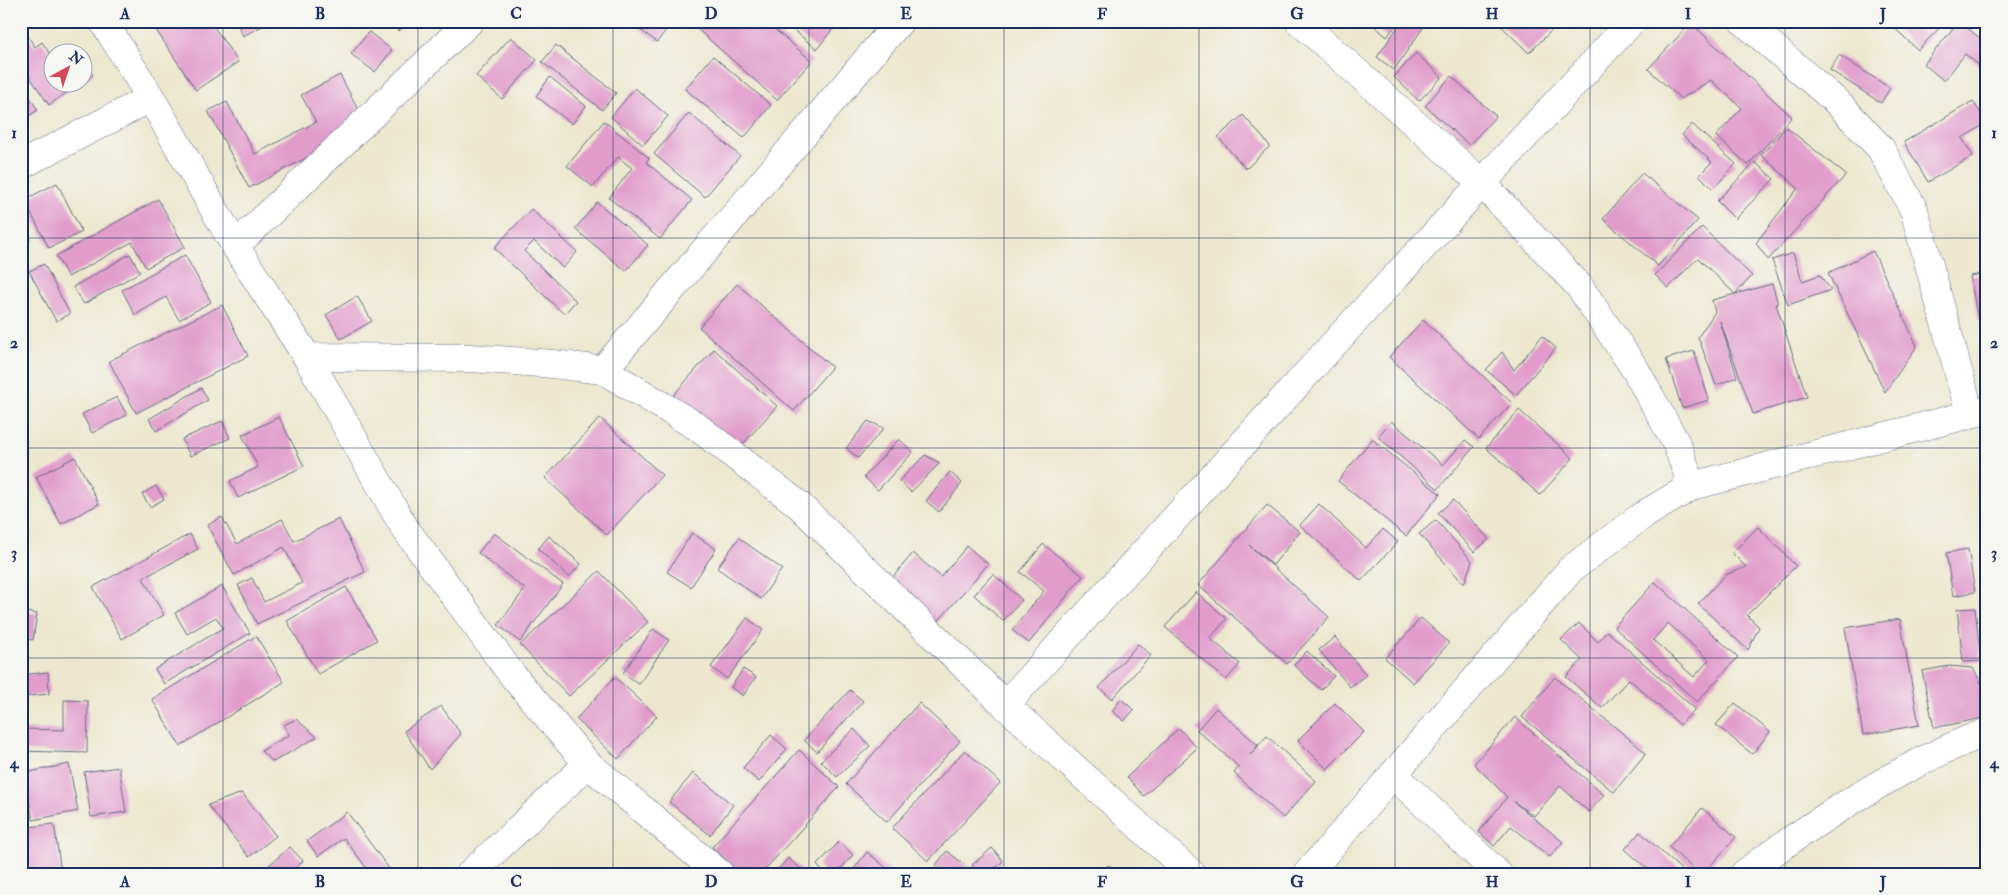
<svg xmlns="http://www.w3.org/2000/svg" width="2008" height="895" font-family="'IM FELL Double Pica',serif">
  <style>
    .building { fill: #e19ccc; fill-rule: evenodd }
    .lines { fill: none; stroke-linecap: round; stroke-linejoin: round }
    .minor-casing { stroke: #646f85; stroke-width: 29 }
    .minor { stroke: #fff; stroke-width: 28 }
    .grid { fill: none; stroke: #1b2f5e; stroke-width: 1; stroke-opacity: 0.55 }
    .neatline { fill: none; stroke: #1b2f5e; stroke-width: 2 }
    .grid-label { font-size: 16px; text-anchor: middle; font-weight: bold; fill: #1b2f5e }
  </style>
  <rect width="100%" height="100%" fill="#f6f6f2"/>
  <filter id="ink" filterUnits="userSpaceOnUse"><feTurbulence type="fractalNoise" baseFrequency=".02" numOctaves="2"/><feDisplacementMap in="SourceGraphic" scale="10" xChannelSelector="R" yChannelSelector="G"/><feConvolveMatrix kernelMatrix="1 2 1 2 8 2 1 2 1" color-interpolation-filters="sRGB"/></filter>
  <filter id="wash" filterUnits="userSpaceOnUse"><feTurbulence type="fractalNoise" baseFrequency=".0096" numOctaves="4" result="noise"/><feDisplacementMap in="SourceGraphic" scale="20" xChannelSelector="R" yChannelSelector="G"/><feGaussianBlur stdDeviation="1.12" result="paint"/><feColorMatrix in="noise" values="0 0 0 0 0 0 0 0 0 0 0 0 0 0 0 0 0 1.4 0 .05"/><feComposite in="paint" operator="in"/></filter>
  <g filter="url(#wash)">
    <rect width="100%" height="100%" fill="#ece7ce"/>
    <g id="blocks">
      <path class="building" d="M150,21H210L238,62L196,90Z
        M236,21H272L243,36Z
        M390,21H410L398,31Z
        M644,21H653L666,30L657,42L639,29Z
        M696,21H765L812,61L777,100L693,25Z
        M787,21H839L817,49L785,23Z
        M1374,21H1399L1387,37L1372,24Z
        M1402,21H1417L1424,26L1394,70L1377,57Z
        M1496,21H1561L1529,53Z
        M1887,21H1946L1918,50Z
        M1959,21L1987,44V72L1965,54L1944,81L1924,64Z
        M1691,23L1792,117L1748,165L1716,136L1742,108L1711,80L1681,99L1648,69Z
        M21,26L35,47L42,42L52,57V82H82L49,105L21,64Z
        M369,32L392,50L375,72L351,54Z
        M511,37L537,60L502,99L476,76Z
        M556,45L616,93L602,110L542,62Z
        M1416,53L1442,77L1419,101L1394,77Z
        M1839,55L1890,88L1881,103L1830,70Z
        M713,56L771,105L744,138L685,89Z
        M82,60L93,75L82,82Z
        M340,75L367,126L249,188L208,111L227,102L255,154L316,122L301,95Z
        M1451,76L1496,116L1469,145L1425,106Z
        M550,77L586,106L572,124L536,96Z
        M21,84L38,110L21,121Z
        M635,88L668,116L643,145L611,117Z
        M1973,101L1987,123L1962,138L1973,156L1928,182L1904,142Z
        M689,113L740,156L705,197L654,154Z
        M1243,115L1270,146L1246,169L1218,137Z
        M604,121L649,158L646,162L692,200L660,239L609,198L632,168L618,157L593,187L567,166Z
        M1692,124L1736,164L1713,189L1699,175L1712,162L1682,135Z
        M1786,127L1846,175L1768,260L1756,243L1798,188L1761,155Z
        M1755,162L1774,179L1735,219L1717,201Z
        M1642,173L1698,220L1658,266L1603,219Z
        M57,183L82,232L49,248L24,200Z
        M158,199L185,247L146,268L132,242L68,277L56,256Z
        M597,202L648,245L626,271L575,229Z
        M531,209L577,252L563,268L534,241L524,251L576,301L564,314L494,248Z
        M21,222L30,240L21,244Z
        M1702,227L1752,276L1735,294L1772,284L1778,304H1776L1807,397L1753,414L1720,321L1737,377L1716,385L1698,337L1715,312L1712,300L1735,294L1698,258L1668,288L1655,275Z
        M1873,251L1917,346L1885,392L1828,273Z
        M1793,253L1802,281L1820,275L1831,290L1788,305L1772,260Z
        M130,254L140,272L84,304L73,287Z
        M185,255L211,302L179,320L166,297L135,315L122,290Z
        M44,264L70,314L56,321L29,271Z
        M1987,273V319L1978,320L1970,276Z
        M737,284L832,367L794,411L699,327Z
        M357,296L372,321L341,339L326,315Z
        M222,305L248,356L136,413L109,361Z
        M1423,320L1512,403L1479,439L1389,357Z
        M1542,336L1556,348L1516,395L1486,370L1502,352L1514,370Z
        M714,349L777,406L734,454L671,398Z
        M1694,351L1709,400L1682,408L1666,359Z
        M201,388L208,400L156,431L149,419Z
        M117,397L127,415L92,433L82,414Z
        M1519,410L1573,458L1540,495L1486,448Z
        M279,417L304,466L238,498L230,481L258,467L242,435Z
        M600,418L662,475L607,535L545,478Z
        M222,421L230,438L190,456L182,439Z
        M868,421L884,428L858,458L846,448Z
        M1391,421L1443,465L1465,440L1474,447L1438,489L1378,437Z
        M899,439L913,452L878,490L864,477Z
        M1372,439L1440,494L1406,536L1338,481Z
        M925,455L940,463L911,492L899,481Z
        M75,457L99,504L61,524L36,477Z
        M950,472L962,483L939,512L926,501Z
        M156,486L164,499L150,507L142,494Z
        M1453,500L1489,539L1474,552L1438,513Z
        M1319,504L1366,548L1383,529L1398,542L1361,581L1300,525Z
        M1267,505L1300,532L1273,565L1249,545L1329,617L1287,664L1198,585Z
        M222,517L237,544L282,519L294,541L339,519L365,572L257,624L238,585L252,578L264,602L302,583L284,547L234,575L207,525Z
        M1436,520L1472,561L1464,584L1419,534Z
        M1758,527L1796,566L1747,615L1759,627L1748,650L1698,604L1725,575L1746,567L1732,553Z
        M494,533L563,584L520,642L498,625L525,589L478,553Z
        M692,533L716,549L691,587L667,572Z
        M190,534L198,549L143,578L164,615L122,639L93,587Z
        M549,536L581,564L569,577L538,549Z
        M739,538L782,569L761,599L717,568Z
        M1043,544L1083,576L1029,643L1012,630L1044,591L1020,572Z
        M967,546L988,564L935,625L887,584L913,553L941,577Z
        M1968,549L1975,592L1953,596L1946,553Z
        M1987,557V574L1980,559Z
        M599,571L648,622L569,696L520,645Z
        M993,574L1022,600L1003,621L974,595Z
        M1655,582L1738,657L1697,702L1614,627ZM1668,623L1709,660L1694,677L1653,640Z
        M222,586L250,633L164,684L155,669L223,628L216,617L187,634L175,613Z
        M346,587L377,640L318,674L287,621Z
        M1196,592L1227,619L1210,638L1240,664L1226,680L1165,627Z
        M1975,608L1981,661L1963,662L1957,609Z
        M21,611L37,614L33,640L21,638Z
        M747,618L763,630L727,679L711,667Z
        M1421,618L1449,643L1413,683L1385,658Z
        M1900,619L1919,725L1863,735L1845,628Z
        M1579,623L1598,642L1607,631L1695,709L1680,725L1629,679L1602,708L1566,677L1582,660L1561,640Z
        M653,629L669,640L639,684L623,673Z
        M256,636L284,682L180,746L152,699Z
        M1335,637L1366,675L1350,687L1319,650Z
        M1138,644L1151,655L1112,699L1099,688Z
        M1307,651L1334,676L1321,690L1294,665Z
        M1949,666L1973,668L1987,693V717L1934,728L1922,671Z
        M743,669L756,677L743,696L731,687Z
        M48,672L49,694L21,697V675Z
        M615,677L657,716L618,759L576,719Z
        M1555,677L1646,753L1614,792L1522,717Z
        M850,690L863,701L817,752L804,740Z
        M1121,699L1134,710L1124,721L1112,711Z
        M64,700L88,701L87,753L21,751V729L64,730Z
        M919,703L960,741L887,822L846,784Z
        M1335,703L1364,732L1327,769L1298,740Z
        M1735,703L1770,732L1752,754L1716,725Z
        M441,706L461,734L430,769L404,731Z
        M1216,708L1258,745L1250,755L1267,736L1316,781L1283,818L1234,773L1239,767L1197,730Z
        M1515,717L1604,795L1589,812L1560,786L1534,816L1514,802L1563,842L1550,857L1511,826L1494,846L1479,832L1507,797L1474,764Z
        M296,719L317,737L273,762L261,751L289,735L284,725Z
        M1179,728L1197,748L1144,796L1127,777Z
        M854,729L870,746L837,777L821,761Z
        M771,735L787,749L759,782L743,768Z
        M799,750L839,787L761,874H741L712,847Z
        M965,750L1000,783L928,861L892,828Z
        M69,764L78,811L33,820L24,773Z
        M119,767L126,812L91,817L84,772Z
        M693,773L733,805L710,835L669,802Z
        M242,793L276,836L249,857L208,805Z
        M1702,808L1736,837L1703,874H1699L1669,847Z
        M347,812L393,874H371L344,838L318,856L307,841Z
        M54,824L61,872L23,874L21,828Z
        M1640,832L1686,874H1653L1625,849Z
        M839,842L853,855L836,874H825L817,865Z
        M290,847L303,861L288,874H259Z
        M992,848L1003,861L989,874H979L972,865Z
        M947,851L976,874H945L935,866Z
        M867,852L894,874H850Z
        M788,858L807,874H774Z
        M1108,865L1120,874H1101Z"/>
    </g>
  </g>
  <g filter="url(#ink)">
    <use href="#blocks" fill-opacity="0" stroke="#646f85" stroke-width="1"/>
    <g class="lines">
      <g class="minor-casing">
        <path id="minor" d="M103,21L151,98L235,246L307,357L404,527L513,676L588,764L720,874
          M1299,21L1482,183L1579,286L1635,369L1677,445L1692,486
          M1743,21L1838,103L1881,149L1914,210L1970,414
          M21,165L151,98
          M235,246L470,21
          M307,357L470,358L553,364L603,370L696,426L798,504L1005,705L1192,874
          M603,370L900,21
          M1005,705L1361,314L1632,21
          M1393,774L1498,874
          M470,874L588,764
          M1307,874L1571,569L1642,516L1692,486L1987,410
          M1744,874C1773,851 1804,831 1835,811C1885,780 1931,753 1987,732"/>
      </g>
      <use href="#minor" class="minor"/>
    </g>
  </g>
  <path class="grid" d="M223,21V874M418,21V874M613,21V874M809,21V874M1004,21V874M1199,21V874M1395,21V874M1590,21V874M1785,21V874M21,238H1987M21,448H1987M21,658H1987"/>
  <rect width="2008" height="895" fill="none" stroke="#f6f6f2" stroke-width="55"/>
  <g transform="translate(68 68) rotate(40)"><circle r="24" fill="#f6f6f2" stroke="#9ea6b7"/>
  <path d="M0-4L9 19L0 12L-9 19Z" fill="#d1495b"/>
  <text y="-8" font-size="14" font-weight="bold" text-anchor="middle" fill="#1b2f5e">N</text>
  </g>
  <rect x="28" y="28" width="1952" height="840" class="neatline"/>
  <g class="grid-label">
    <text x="125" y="19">A</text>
    <text x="320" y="19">B</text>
    <text x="516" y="19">C</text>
    <text x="711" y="19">D</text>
    <text x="906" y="19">E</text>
    <text x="1102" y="19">F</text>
    <text x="1297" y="19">G</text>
    <text x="1492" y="19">H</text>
    <text x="1688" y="19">I</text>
    <text x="1883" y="19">J</text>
    <text x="14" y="138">1</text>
    <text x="1994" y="138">1</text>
    <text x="14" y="348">2</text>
    <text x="1994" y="348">2</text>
    <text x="14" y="558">3</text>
    <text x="1994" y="558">3</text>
    <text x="14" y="768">4</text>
    <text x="1994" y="768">4</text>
    <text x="125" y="887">A</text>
    <text x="320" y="887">B</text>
    <text x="516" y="887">C</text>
    <text x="711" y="887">D</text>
    <text x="906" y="887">E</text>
    <text x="1102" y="887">F</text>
    <text x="1297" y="887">G</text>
    <text x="1492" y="887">H</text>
    <text x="1688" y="887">I</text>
    <text x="1883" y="887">J</text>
  </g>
</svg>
